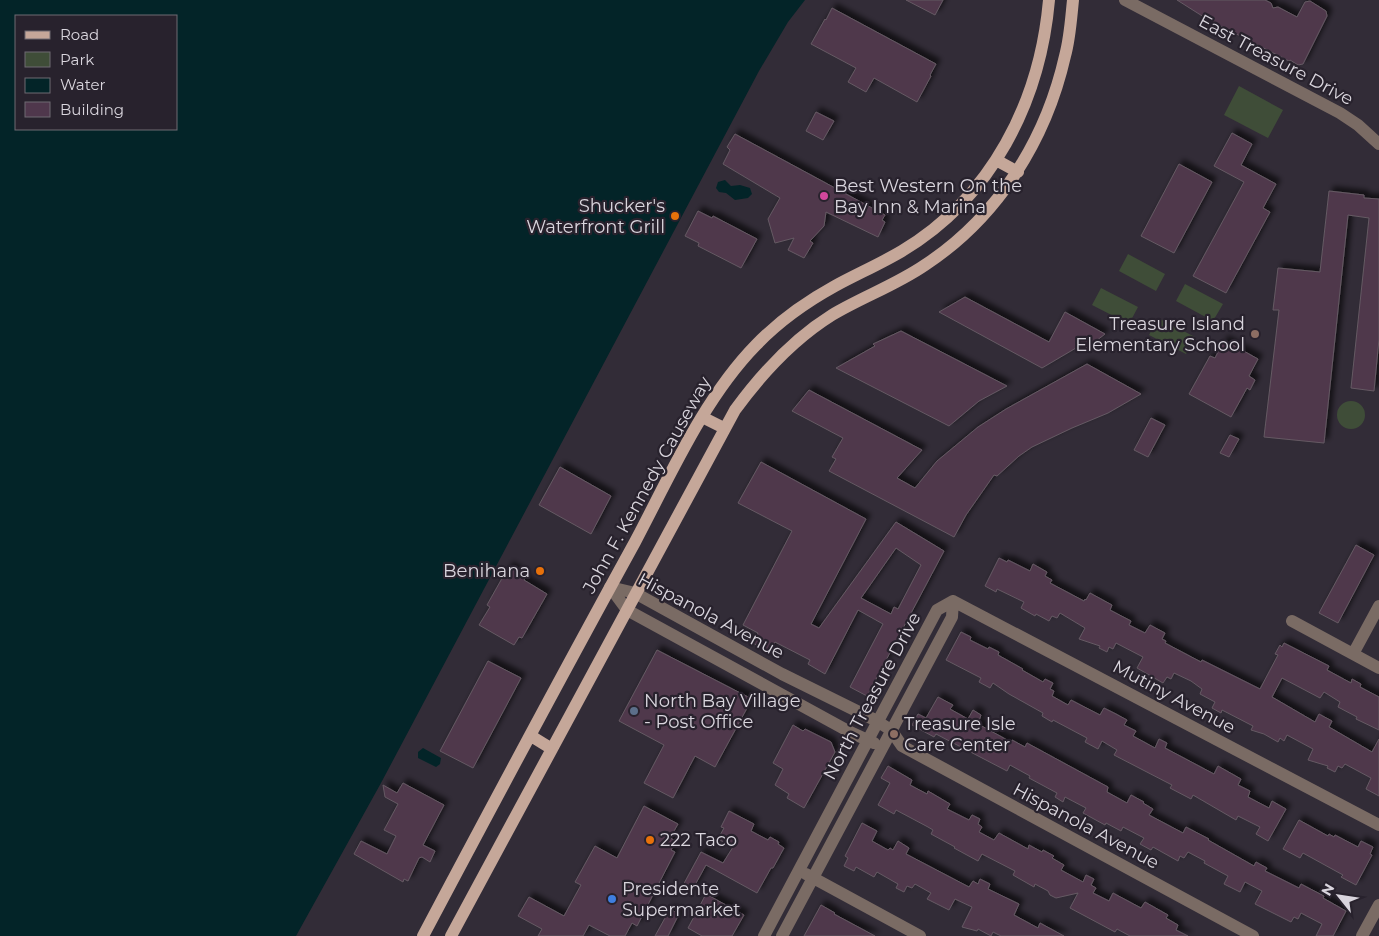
<svg xmlns="http://www.w3.org/2000/svg" width="1379" height="936" font-family="Montserrat,sans-serif">
  <style>
    .green { fill: #3f4d38 }
    .water { fill: #032428; fill-rule: evenodd }
    .building { fill: #4f374c; stroke: #655a63; fill-rule: evenodd; filter: url(#shadow) }
    .lines { fill: none; stroke-linecap: round; stroke-linejoin: round }
    .minor { stroke: #7a6b64; stroke-width: 12 }
    .major { stroke: #c5a799; stroke-width: 12 }
    .hotel-dot { fill: #d1479c; stroke: #28222d; stroke-width: 2 }
    .food-dot { fill: #e8710a; stroke: #28222d; stroke-width: 2 }
    .education-dot { fill: #8d6e63; stroke: #28222d; stroke-width: 2 }
    .service-dot { fill: #5c6f8a; stroke: #28222d; stroke-width: 2 }
    .shop-dot { fill: #3f7fe0; stroke: #28222d; stroke-width: 2 }
    .labels { text-anchor: middle; stroke-width: 4.5; stroke-linejoin: round; paint-order: stroke }
    .street-label { font-size: 18px; fill: #d9d5dd; stroke: #28222d }
    .poi-label { font-size: 18px; fill: #d9d5dd; stroke: #28222d; text-anchor: start }
  </style>
  <defs>
    <filter id="shadow"><feDropShadow dx="4.5" dy="-4.5" stdDeviation="2.5" flood-color="#0009"/></filter>
  </defs>
  <rect width="100%" height="100%" fill="#322c37"/>
  <path class="green" d="M1239,86L1283,110L1268,138L1224,115Z
    M1128,254L1165,274L1156,291L1119,271Z
    M1185,284L1223,304L1213,321L1176,301Z
    M1101,288L1138,307L1129,324L1092,305Z
    M1158,318L1195,337L1186,354L1149,335Z
    M1337 415a14 14 0 1 1 28 0a14 14 0 1 1-28 0Z"/>
  <path class="water" d="M0,0H805L788,22L759,71L381,783L296,936H0ZM16,16H176V129H16Z
    M725,180L731,186L740,185L750,188L752,194L748,198L735,200L726,193L719,192L716,188L718,182Z
    M423,748L441,758L440,764L436,767L418,758V752Z"/>
  <path class="building" d="M906,0H943L935,15Z
    M1177,0H1265L1271,3L1273,8L1278,7L1297,17L1305,2L1310,1L1326,11L1327,16L1303,64L1298,65L1290,60L1289,61L1207,19Z
    M832,8L936,64L930,75L931,76L917,102L874,78L866,92L848,82L856,68L811,44L825,19L826,20Z
    M816,112L834,121L823,140L806,131Z
    M1232,133L1252,144L1241,165L1276,184L1263,208L1270,212L1226,293L1193,276L1244,182L1214,166Z
    M735,134L885,215L882,220L885,222L878,237L826,212L824,226L810,241L813,243L804,258L788,250L794,238L775,243L768,219L780,198L723,164L730,150L727,147Z
    M1179,164L1212,182L1174,253L1141,236Z
    M1329,191L1364,195V198L1379,199V339L1374,391L1351,388L1369,218L1348,215L1324,443L1264,437L1279,310H1273L1278,268L1320,272Z
    M698,211L712,218L713,216L757,239L741,268L698,246L699,243L685,236Z
    M965,297L1049,342L1065,312L1105,334L1087,348L1081,345L1042,368L939,312Z
    M901,331L1007,386L979,401L949,426L836,368L875,346L873,344Z
    M1224,340L1258,359L1249,376L1255,380L1250,390L1247,388L1231,417L1189,394L1210,356L1215,358Z
    M1087,364L1141,394L1108,413L1072,428L1032,447L1019,456L997,476L994,475L966,515L954,537L829,471L836,459L832,457L843,438L792,411L809,390L922,450L897,478L915,488L937,461L978,427L1006,409Z
    M1151,418L1165,425L1148,457L1134,450Z
    M1230,435L1239,439L1229,457L1220,453Z
    M761,462L866,519L811,624L819,628L896,522L944,551L867,696L850,687L883,624L858,610L825,674L808,664L810,660L775,642L769,652L753,643L758,633L743,625L792,531L738,503ZM896,548L921,565L898,609L894,607L891,614L861,598Z
    M560,467L611,496L591,534L539,505Z
    M1356,545L1374,555L1338,623L1319,613Z
    M999,558L1007,562L1008,560L1030,571L1033,564L1047,572L1045,576L1052,580L1050,583L1084,601L1085,599L1086,600L1090,593L1112,605L1110,610L1131,621L1129,625L1145,633L1150,625L1165,633L1162,639L1166,641L1165,643L1201,662L1202,660L1260,689L1278,655L1275,654L1280,645L1282,647L1284,643L1329,666L1327,670L1351,683L1352,679L1361,684L1360,687L1379,697V730L1356,719L1357,717L1338,707L1340,702L1324,692L1320,698L1282,678L1272,697L1315,722L1319,714L1332,721L1329,727L1372,752L1379,739V796L1366,789L1371,778L1345,764L1342,768L1338,766L1335,772L1327,768L1328,766L1308,760L1313,749L1287,735L1284,741L1280,738L1278,742L1264,734L1251,730L1253,726L1222,710L1221,713L1212,708L1215,702L1200,694L1202,689L1191,681L1174,673L1171,679L1167,677L1163,683L1137,668L1143,657L1116,643L1113,649L1109,647L1107,652L1099,648L1100,646L1079,639L1085,628L1060,613L1057,618L1052,616L1049,621L1036,614L1035,616L1021,608L1024,602L997,589L996,592L985,586Z
    M509,566L526,577L524,580L547,594L522,638L519,637L514,645L479,625L490,607L487,605Z
    M961,632L971,637L970,640L988,649L989,647L999,652L998,655L1023,669L1022,670L1043,682L1045,679L1053,683L1050,689L1054,691L1052,696L1068,705L1071,700L1100,715L1104,708L1116,714L1127,720L1124,725L1136,731L1133,736L1155,748L1159,739L1167,743L1165,748L1214,774L1218,766L1241,779L1238,785L1250,791L1248,797L1269,808L1272,801L1286,809L1268,841L1256,834L1260,827L1238,816L1236,820L1193,795L1191,799L1170,788L1172,785L1114,755L1117,750L1102,741L1098,749L1085,742L1087,738L1053,720L1052,722L1042,716L1043,713L1009,694L993,683L990,688L979,682L981,678L946,660Z
    M657,650L752,699L715,767L695,756L673,798L644,783L664,745L619,721Z
    M488,661L521,678L473,768L440,751Z
    M938,697L953,705L950,709L968,719L973,710L981,715L978,724L1011,742L1012,740L1025,747L1027,743L1108,787L1107,792L1127,803L1131,795L1144,802L1143,803L1153,809L1149,815L1183,833L1186,827L1209,839L1208,840L1254,866L1256,862L1267,868L1265,871L1299,888L1301,884L1324,896L1323,898L1346,911L1333,936H1316L1322,924L1301,913L1298,919L1294,917L1291,922L1255,904L1262,891L1245,882L1240,892L1224,884L1228,876L1204,863L1205,861L1188,852L1184,858L1180,856L1178,861L1153,847L1151,850L1140,844L1144,838L1123,827L1121,831L1106,823L1105,825L1083,813L1086,808L1065,797L1063,802L1055,797L1057,793L1029,778L1030,776L1010,765L1007,771L936,734L934,737L912,725L918,714L926,718Z
    M793,725L803,731L805,729L831,742L835,752L804,808L787,798L789,794L775,785L783,769L773,763Z
    M888,766L912,780L910,785L927,794L928,791L950,804L947,809L969,820L972,815L980,819L978,824L982,827L979,832L994,840L999,833L1028,849L1029,845L1042,852L1043,850L1054,856L1052,858L1064,865L1061,870L1083,882L1086,875L1094,879L1091,885L1096,888L1093,893L1109,901L1113,893L1141,908L1145,902L1168,915L1166,918L1178,925L1176,930L1188,936H1130L1117,929L1115,932L1070,908L1078,893L1056,898L1050,895L1048,891L1035,884L1034,887L1013,875L1015,871L982,854L978,861L954,848L955,847L931,834L933,830L928,827L896,810L894,814L878,805L890,783L881,778Z
    M403,783L444,805L423,845L435,851L430,862L422,857L419,858L408,881L404,879L403,882L354,854L361,841L387,854L396,836L384,830L398,804L385,797L383,785L397,793Z
    M644,806L678,824L670,838L676,841L671,850L675,852L637,926L632,923L625,936H610L589,925L583,936H538L542,929L518,916L529,897L564,916L581,885L575,882L595,846L617,858Z
    M729,811L754,824L751,831L768,840L770,837L779,842L778,844L784,848L773,868H771L757,893L706,865L690,894L681,889L701,852L723,863L733,847L718,839L724,828L721,827Z
    M1299,820L1328,836L1329,834L1334,837L1335,835L1358,847L1361,841L1373,847L1370,854L1372,855L1356,885L1341,877L1343,875L1303,853L1300,858L1283,849Z
    M862,823L877,831L872,841L888,850L890,848L893,850L898,841L909,848L906,854L969,887L973,881L978,884L980,879L990,884L988,889L1019,904L1014,915L1038,928L1040,923L1064,936H1001L993,932L991,936L978,929L977,931L962,927L972,907L955,899L949,910L927,899L931,893L915,884L912,888L907,886L904,892L896,888L898,884L877,872L874,877L856,867L854,871L844,866L848,858L845,856Z
    M706,894L744,915L732,936H702L688,928Z
    M821,905L835,913L834,914L875,936H804Z
    M670,909L679,914L668,936H655Z"/>
  <g class="lines">
    <path class="minor" d="M1125,0L1340,113L1358,125L1379,144
      M610,587L635,593L782,674L875,720L891,730L902,746L1253,936
      M610,587L627,610L850,732L874,743
      M953,601L1379,825
      M1292,621L1379,668
      M1353,654L1379,606
      M806,874L920,936
      M764,936L937,610L953,601
      M782,936L952,617L953,601
      M1362,936L1379,905"/>
    <path class="major" d="M996,160L1018,172
      M702,417L724,428
      M531,736L552,749
      M423,936C493,804 563,673 635,542C670,476 704,398 756,345C779,321 806,302 835,286C857,274 880,264 902,251C992,197 1040,102 1049,0
      M451,936L735,410C762,373 792,340 832,315C862,297 896,285 925,265C998,217 1046,140 1065,56C1070,38 1071,19 1073,0"/>
  </g>
  <circle class="hotel-dot" cx="824" cy="196" r="5"/>
  <g class="food-dot">
    <circle cx="675" cy="216" r="5"/>
    <circle cx="540" cy="571" r="5"/>
    <circle cx="650" cy="840" r="5"/>
  </g>
  <g class="education-dot">
    <circle cx="1255" cy="334" r="5"/>
    <circle cx="894" cy="734" r="5"/>
  </g>
  <circle class="service-dot" cx="634" cy="711" r="5"/>
  <circle class="shop-dot" cx="612" cy="899" r="5"/>
  <g class="labels">
    <g class="street-label">
      <text transform="translate(1276 60) rotate(28)" y="6">East Treasure Drive</text>
      <text transform="translate(647 485) rotate(-61)" y="6">John F. Kennedy Causeway</text>
      <text transform="translate(711 616) rotate(28)" y="6">Hispanola Avenue</text>
      <text transform="translate(872 696) rotate(-62)" y="6">North Treasure Drive</text>
      <text transform="translate(1174 697) rotate(28)" y="6">Mutiny Avenue</text>
      <text transform="translate(1086 826) rotate(28)" y="6">Hispanola Avenue</text>
    </g>
    <g class="poi-label">
      <text x="834" y="192">Best Western On the<tspan x="834" dy="21">Bay Inn &amp; Marina</tspan></text>
      <text x="665" y="212" text-anchor="end">Shucker's<tspan x="665" dy="21">Waterfront Grill</tspan></text>
      <text x="1245" y="330" text-anchor="end">Treasure Island<tspan x="1245" dy="21">Elementary School</tspan></text>
      <text x="530" y="577" text-anchor="end">Benihana</text>
      <text x="644" y="707">North Bay Village<tspan x="644" dy="21">- Post Office</tspan></text>
      <text x="904" y="730">Treasure Isle<tspan x="904" dy="21">Care Center</tspan></text>
      <text x="660" y="846">222 Taco</text>
      <text x="622" y="895">Presidente<tspan x="622" dy="21">Supermarket</tspan></text>
    </g>
  </g>
  <rect x="15" y="15" width="162" height="115" fill="#28222d" stroke="#6f6a73"/>
  <rect x="25" y="31" width="25" height="8" fill="#c5a799" stroke="#6f6a73"/>
  <text x="60" y="40" font-size="15" fill="#d9d5dd">Road</text>
  <rect x="25" y="52" width="25" height="15" fill="#3f4d38" stroke="#6f6a73"/>
  <text x="60" y="65" font-size="15" fill="#d9d5dd">Park</text>
  <rect x="25" y="78" width="25" height="15" fill="#032428" stroke="#6f6a73"/>
  <text x="60" y="90" font-size="15" fill="#d9d5dd">Water</text>
  <rect x="25" y="102" width="25" height="15" fill="#4f374c" stroke="#6f6a73"/>
  <text x="60" y="115" font-size="15" fill="#d9d5dd">Building</text>
  <g transform="translate(1339 896) rotate(300)" stroke="#28222d" stroke-width="4" paint-order="stroke">
  <path d="M0-4L9 19L0 12L-9 19Z" fill="#d9d5dd"/>
  <text y="-8" font-size="14" font-weight="bold" text-anchor="middle" fill="#d9d5dd">N</text>
  </g>
</svg>
